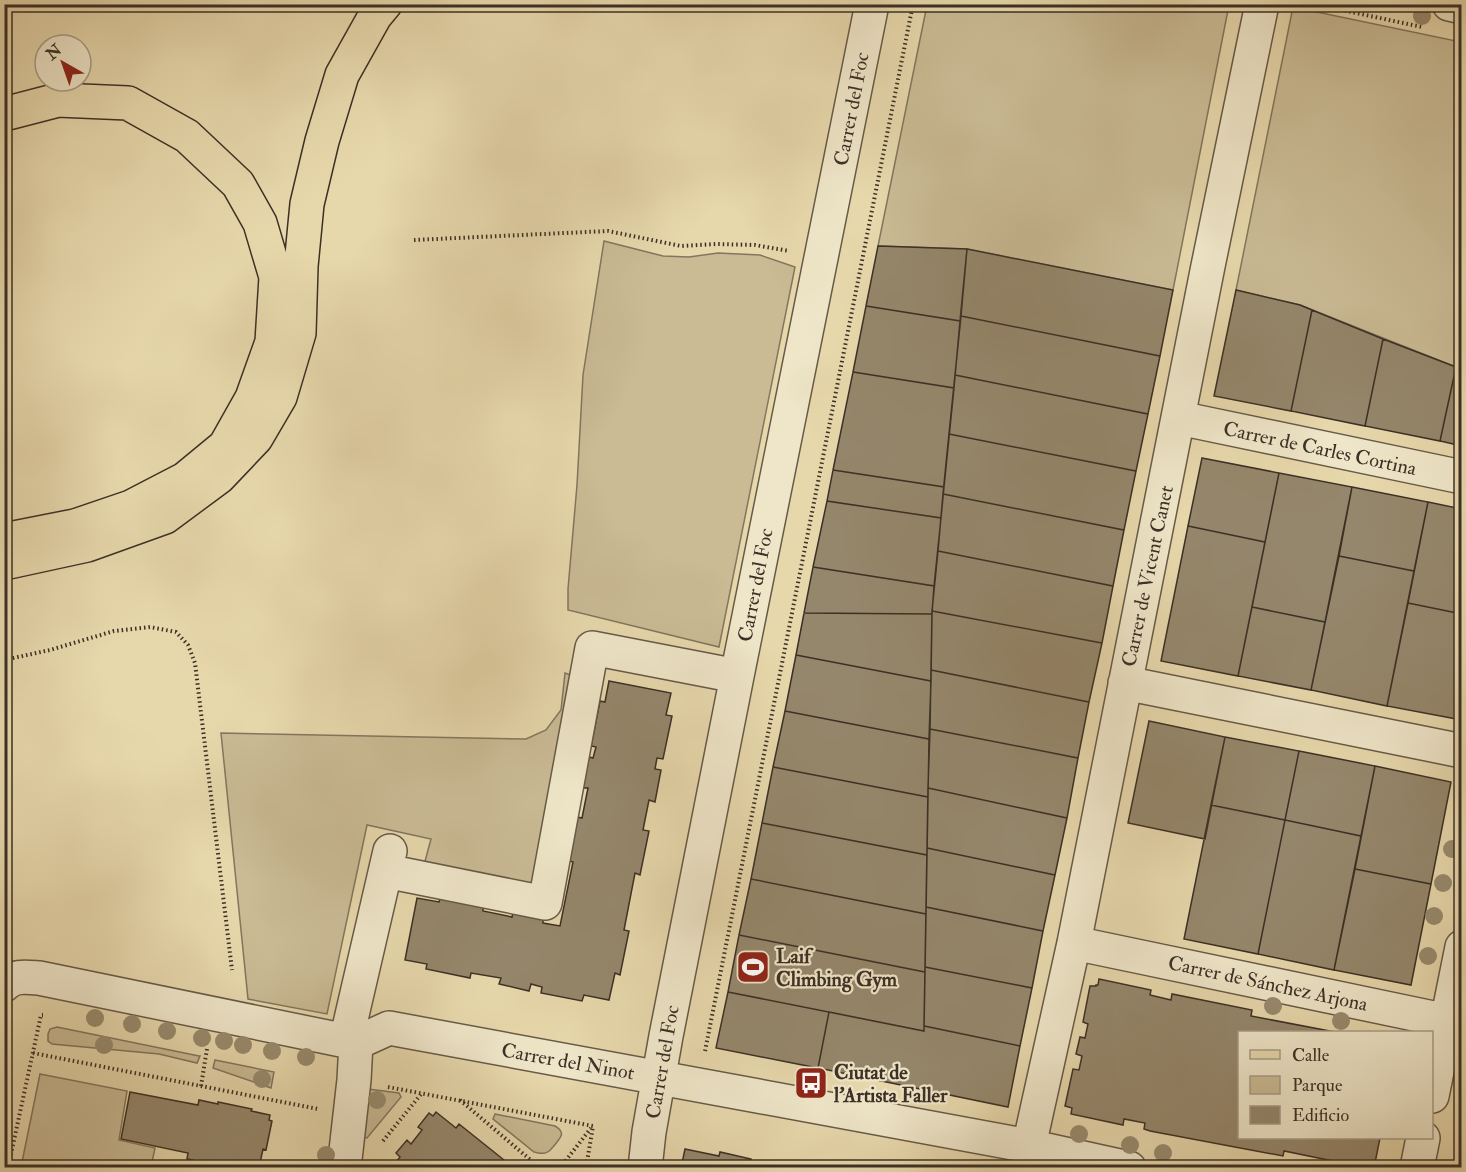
<svg xmlns="http://www.w3.org/2000/svg" width="1466" height="1172" font-family="'IM FELL Double Pica',serif">
  <style>
    .green { fill: #cabb95; stroke: #83765e; stroke-width: 1.5 }
    .building { fill: #95876c; stroke: #3c3026; stroke-width: 1.5 }
    .lines { fill: none; stroke-linecap: round; stroke-linejoin: round }
    .minor-casing { stroke: #675a48; stroke-width: 36 }
    .major-casing { stroke: #3c3026; stroke-width: 36 }
    .highway-casing { stroke: #3c3026; stroke-width: 36 }
    .path { stroke: #3c3026; stroke-width: 4; stroke-dasharray: 1.5 3; stroke-linecap: butt }
    .minor { stroke: #efe6c9; stroke-width: 33 }
    .major { stroke: #e7d8ac; stroke-width: 33 }
    .highway { stroke: #e7d8ac; stroke-width: 33 }
    .tree { fill: #988b6e }
    .labels { text-anchor: middle; stroke-width: 4.5; stroke-linejoin: round; paint-order: stroke }
    .street-label { font-size: 20px; fill: #3c3026; stroke: #efe6c9 }
    .poi-label { font-size: 20px; font-weight: bold; fill: #3c3026; stroke: #efe6c9; text-anchor: start }
  </style>
  <rect width="100%" height="100%" fill="#e7d8ac"/>
  <filter id="stains"><feTurbulence type="fractalNoise" baseFrequency=".00333" numOctaves="4"/><feColorMatrix values="0 0 0 0 .2 0 0 0 0 .09 0 0 0 0 .02 0 0 0 .5 -.17"/></filter>
  <radialGradient id="worn" r=".72"><stop offset=".6" stop-color="#630" stop-opacity="0"/><stop offset="1" stop-color="#630" stop-opacity=".3"/></radialGradient>
  <path class="green" d="M927,5H1229L1173,290L967,249L878,246Z
    M1293,7L1461,42V369L1300,305L1236,290Z
    M604,241L663,256L689,257L718,253L760,255L795,267L719,647L568,610V589L577,485L583,375Z
    M565,673L579,678L534,888L424,865L431,839L367,825L327,1014L248,999L221,733L526,739L546,730L561,710Z
    M57,1027L199,1056H200L197,1063L159,1054L52,1044L48,1041V1034L50,1029Z
    M215,1060L274,1072L271,1088L213,1068Z
    M40,1074L127,1091L119,1140L155,1148L151,1167H21Z
    M368,1089L399,1093L401,1097L367,1138L362,1137Z
    M495,1114L555,1126C567,1133 560,1138 553,1147C549,1151 550,1152 545,1153C539,1154 539,1153 534,1152L493,1119Z"/>
  <path class="building" d="M878,246L967,249L960,321L866,306Z
    M967,249L1173,290L1160,356L961,316Z
    M1236,290L1300,305L1312,310L1291,411L1214,396Z
    M866,306L960,321L954,388L853,372Z
    M1312,310L1383,339L1365,426L1291,411Z
    M961,316L1160,356L1148,414L955,375Z
    M1383,339L1456,367L1440,441L1365,426Z
    M1456,367L1462,369V446L1440,441Z
    M853,372L954,388L944,487L833,470Z
    M955,375L1148,414L1136,471L949,434Z
    M949,434L1136,471L1124,530L943,494Z
    M1202,458L1279,473L1265,542L1188,526Z
    M833,470L944,487L941,518L827,501Z
    M1279,473L1352,487L1325,622L1252,607Z
    M1352,487L1428,502L1414,571L1339,556Z
    M943,494L1124,530L1113,586L938,551Z
    M827,501L941,518L934,586L813,567Z
    M1428,502L1462,509V614L1408,603Z
    M1188,526L1265,542L1238,676L1161,661Z
    M938,551L1113,586L1102,643L932,611Z
    M1339,556L1414,571L1387,706L1311,690Z
    M813,567L934,586L932,614L804,613Z
    M1408,603L1462,614V720L1387,706Z
    M1252,607L1325,622L1311,690L1238,676Z
    M932,611L1102,643L1089,702L931,670Z
    M804,613L932,614L931,681L796,655Z
    M796,655L931,681L929,739L785,711Z
    M931,670L1089,702L1078,758L930,729Z
    M609,681L671,693L666,715L672,716L663,759L657,758L655,769L661,770L655,802L649,800L643,830L649,831L640,875L635,873L624,930L629,931L620,975L615,973L609,1000L584,995L582,1001L541,993L542,987L531,984L529,991L499,984L501,978L471,973L470,978L426,969L427,964L405,960L417,898L439,902L440,898L483,907V911L512,917L513,913L543,919V923L560,926L573,862L569,861L577,817L582,818L588,788H583L589,757L593,758L596,747L591,746L600,701L605,702Z
    M785,711L929,739L928,797L773,767Z
    M1149,721L1225,737L1205,839L1128,823Z
    M930,729L1078,758L1067,818L928,788Z
    M1225,737L1299,751L1285,820L1211,805Z
    M1299,751L1375,766L1361,836L1285,820Z
    M1375,766L1451,782L1431,884L1355,869Z
    M773,767L928,797L927,855L762,823Z
    M928,788L1067,818L1055,875L927,848Z
    M1211,805L1285,820L1258,954L1184,939Z
    M1285,820L1361,836L1334,970L1258,954Z
    M762,823L927,855L926,914L751,879Z
    M927,848L1055,875L1043,931L926,907Z
    M1355,869L1431,884L1411,985L1334,970Z
    M751,879L926,914L925,972L739,935Z
    M926,907L1043,931L1032,988L925,967Z
    M739,935L925,972L924,1031L728,992Z
    M925,967L1032,988L1020,1046L924,1026Z
    M1099,979L1151,990L1150,995L1171,1000L1172,994L1252,1010L1251,1016L1335,1032H1240V1138H1380L1374,1168H1367L1284,1151L1283,1156L1150,1131L1144,1129L1145,1123L1124,1119L1123,1125L1071,1114L1072,1108L1065,1106L1073,1069L1079,1070L1082,1056L1076,1054L1080,1037L1085,1038L1088,1024L1083,1022L1090,986H1096V985H1098Z
    M728,992L829,1012L818,1068L716,1048Z
    M829,1012L924,1031V1026L1020,1046L1008,1107L818,1068Z
    M130,1092L198,1105L199,1100L218,1104V1102L252,1109L251,1111L270,1115L269,1120L272,1121L266,1150L263,1149L259,1168H191L193,1160L187,1159L188,1153L121,1139Z
    M436,1112L456,1128L459,1124L504,1160L500,1164L505,1168H391L400,1157L396,1153L407,1140L411,1144L422,1130L418,1127L429,1113L433,1116Z
    M1462,1131V1168H1454Z
    M685,1149L719,1156L720,1152L751,1159L750,1163L775,1168H681Z"/>
  <g class="lines">
    <g class="minor-casing">
      <path id="minor" d="M1449,4L1462,7
        M1179,418L1462,477
        M1125,683L1462,751
        M386,871L545,903L592,648L737,676
        M1074,943L1462,1024
        M4,985C14,975 26,977 39,978L356,1043L389,1028L1029,1146L1129,1168
        M346,1041L390,851
        M1432,1096L1462,947
        M1029,1146L1074,943L1208,266L1262,4
        M344,1168L354,1080L356,1043
        M645,1168L649,1132L666,1036L737,676L872,4
        M1417,1168L1423,1138"/>
    </g>
    <g class="major-casing">
      <path id="major" d="M4,563L87,545L165,517L219,477L256,438L280,397L299,333L301,266L307,204L322,141L342,75L375,16L385,4"/>
    </g>
    <g class="highway-casing">
      <path id="highway" d="M4,114L58,100L128,103L187,136L238,184L260,223L276,277L272,342L252,398L225,446L185,479L131,507L75,526L4,540"/>
    </g>
    <path class="path" d="M1314,4L1422,27
      M414,240L608,231L681,246L717,244L755,245L789,251
      M4,660L50,650L114,631L150,627L176,632L188,645L195,663L232,970
      M705,1051L913,4
      M33,1053L318,1109
      M201,1086L207,1049
      M388,1087L593,1126L586,1168
      M460,1100L540,1168
      M383,1141L422,1093
      M8,1168L41,1015H43
      M560,1168L591,1128"/>
    <use href="#minor" class="minor"/>
    <use href="#major" class="major"/>
    <use href="#highway" class="highway"/>
  </g>
  <g class="tree">
    <circle cx="1422" cy="16" r="9"/>
    <circle cx="1452" cy="849" r="9"/>
    <circle cx="1443" cy="883" r="9"/>
    <circle cx="1434" cy="916" r="9"/>
    <circle cx="1428" cy="956" r="9"/>
    <circle cx="1273" cy="1006" r="9"/>
    <circle cx="95" cy="1018" r="9"/>
    <circle cx="1341" cy="1021" r="9"/>
    <circle cx="132" cy="1024" r="9"/>
    <circle cx="167" cy="1031" r="9"/>
    <circle cx="202" cy="1038" r="9"/>
    <circle cx="224" cy="1041" r="9"/>
    <circle cx="104" cy="1045" r="9"/>
    <circle cx="243" cy="1045" r="9"/>
    <circle cx="272" cy="1051" r="9"/>
    <circle cx="306" cy="1057" r="9"/>
    <circle cx="262" cy="1079" r="9"/>
    <circle cx="377" cy="1100" r="9"/>
    <circle cx="1079" cy="1134" r="9"/>
    <circle cx="1130" cy="1145" r="9"/>
    <circle cx="1163" cy="1153" r="9"/>
    <circle cx="326" cy="1155" r="9"/>
  </g>
  <defs>
    <g id="stadium-square" transform="scale(1.725)"><rect x="-9" y="-9" width="18" height="18" rx="4" fill="#8f2418" stroke="#efe6c9"/><path d="M0-5a6.5 5 0 1 0 0 10a6.5 5 0 1 0 0-10ZM-3.5-1.8h7v3.6h-7Z" fill="#fff"/></g>
    <g id="bus-square" transform="scale(1.725)"><rect x="-9" y="-9" width="18" height="18" rx="4" fill="#8f2418" stroke="#efe6c9"/><path d="M-5-6H5V4H4V6H2V4H-2V6H-4V4H-5ZM-3.5-4V0h7V-4ZM-3.5 1.2v1.5H-2V1.2ZM2 1.2v1.5H3.5V1.2Z" fill="#fff"/></g>
  </defs>
  <g fill-rule="evenodd">
    <use href="#stadium-square" x="753" y="967"/>
    <use href="#bus-square" x="811" y="1083"/>
  </g>
  <g class="labels">
    <g class="street-label">
      <text transform="translate(851 109) rotate(-79)" y="7">Carrer del Foc</text>
      <text transform="translate(1320 448) rotate(12)" y="7">Carrer de Carles Cortina</text>
      <text transform="translate(1147 576) rotate(-78)" y="7">Carrer de Vicent Canet</text>
      <text transform="translate(755 585) rotate(-79)" y="7">Carrer del Foc</text>
      <text transform="translate(1268 983) rotate(12)" y="7">Carrer de Sánchez Arjona</text>
      <text transform="translate(568 1061) rotate(10)" y="7">Carrer del Ninot</text>
      <text transform="translate(662 1062) rotate(-80)" y="7">Carrer del Foc</text>
    </g>
    <g class="poi-label">
      <text x="776" y="963">Laif<tspan x="776" dy="23">Climbing Gym</tspan></text>
      <text x="834" y="1079">Ciutat de<tspan x="834" dy="23">l'Artista Faller</tspan></text>
    </g>
  </g>
  <rect width="1466" height="1172" fill="none" stroke="#e7d8ac" stroke-width="24"/>
  <rect x="6" y="6" width="1454" height="1160" fill="none" stroke="#3c3026" stroke-width="3"/>
  <rect x="12" y="12" width="1442" height="1148" fill="none" stroke="#3c3026" stroke-width="1.5"/>
  <rect x="1238" y="1031" width="195" height="108" fill="#efe6c9" stroke="#a79d88" stroke-width="1.5"/>
  <rect x="1250" y="1050" width="30" height="9" fill="#e7d8ac" stroke="#a79d88" stroke-width="1.5"/>
  <text x="1292" y="1061" font-size="18" fill="#3c3026">Calle</text>
  <rect x="1250" y="1076" width="30" height="18" fill="#cabb95" stroke="#a79d88" stroke-width="1.5"/>
  <text x="1292" y="1091" font-size="18" fill="#3c3026">Parque</text>
  <rect x="1250" y="1106" width="30" height="18" fill="#95876c" stroke="#a79d88" stroke-width="1.5"/>
  <text x="1292" y="1121" font-size="18" fill="#3c3026">Edificio</text>
  <g transform="translate(63 63) rotate(320)"><circle r="28" fill="#efe6c9" stroke="#a79d88" stroke-width="1.5"/>
  <path d="M0-4.5L10 22L0 15L-10 22Z" fill="#8f2418"/>
  <text y="-9" font-size="16" font-weight="bold" text-anchor="middle" fill="#3c3026">N</text>
  </g>
  <rect width="100%" height="100%" filter="url(#stains)"/>
  <rect width="100%" height="100%" fill="url(#worn)"/>
</svg>
